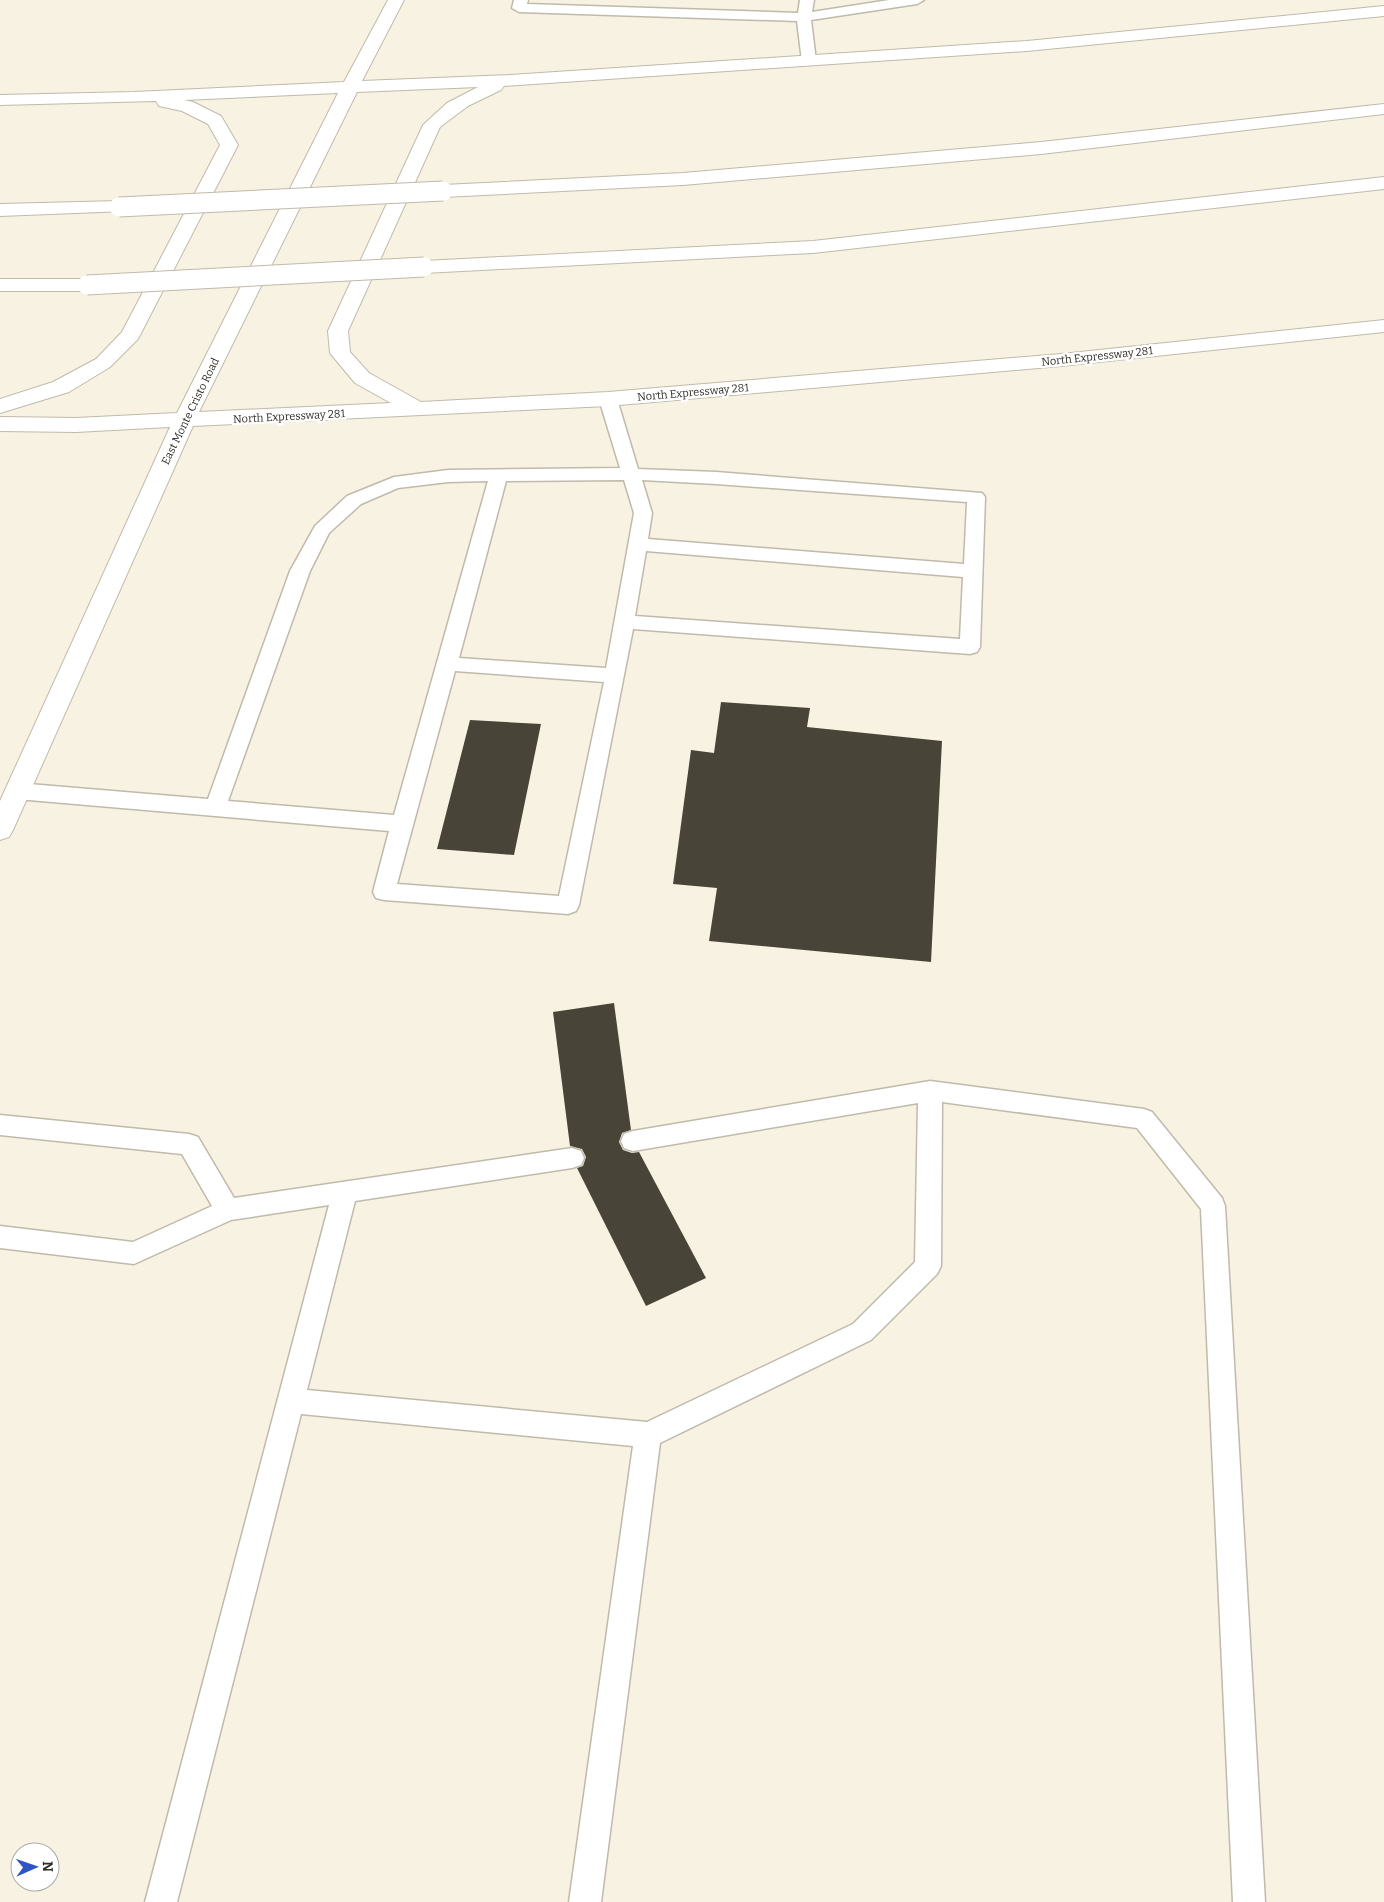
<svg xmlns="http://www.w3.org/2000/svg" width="1384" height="1902" font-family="Bitter,serif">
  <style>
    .building { fill: #484437 }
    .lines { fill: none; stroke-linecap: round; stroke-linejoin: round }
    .service-casing { stroke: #c0baab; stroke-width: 3 }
    .secondary-casing { stroke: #c0baab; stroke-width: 2 }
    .motorway-casing { stroke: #c0baab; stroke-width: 2 }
    .service { fill: #fff; fill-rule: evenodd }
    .secondary { fill: #fff; fill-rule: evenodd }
    .motorway { fill: #fff; fill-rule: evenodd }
    .motorway-bridge-casing { stroke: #c0baab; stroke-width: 21; stroke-linecap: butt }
    .motorway-bridge { stroke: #fff; stroke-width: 19 }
    .labels { text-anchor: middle; stroke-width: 5; stroke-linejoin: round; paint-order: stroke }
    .far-street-label { font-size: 11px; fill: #312e28; stroke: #fff }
  </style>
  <rect width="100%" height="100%" fill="#f8f2e2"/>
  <path class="building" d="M721,702L810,708L807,727L942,741L931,962L709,941L717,888L673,884L691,750L714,753Z
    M470,720L541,724L514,855L437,849Z
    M614,1003L631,1130L622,1133L619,1142L623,1150L632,1153L639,1152L706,1278L646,1306L577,1168L583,1166L586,1157L582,1149L570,1146L553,1012Z"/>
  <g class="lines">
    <g class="service-casing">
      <path id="service" d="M514,0H528L527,4L798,13L800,0H814L812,12L889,0H924L917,4L811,20L816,61L814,64H804L802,61L797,21L519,12L512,8Z
        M608,394L614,395L617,399L638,469L716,472L982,493L985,497L980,647L977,652L970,654L633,629L579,905L576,911L568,914L384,900L376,898L373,892L389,831L17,799L10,796L6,791L10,786L17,783L208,799L290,571L315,526L347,496L394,477L448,470L620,468L599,399L602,395ZM624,480L634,513L606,668L459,658L506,481ZM642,480L716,484L967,502L964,564L648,539L652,513ZM488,481L394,815L228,801L310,571L329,533L361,504L398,488L448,482ZM646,551L963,577L960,639L635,616ZM455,671L604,682L559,896L397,884Z
        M930,1081L1144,1109L1152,1112L1222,1198L1225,1206L1265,1902H1233L1201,1209L1137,1128L942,1102L941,1266L937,1274L871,1340L660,1443L601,1902H569L633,1446L301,1414L177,1902H145L329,1205L231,1220L134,1264L0,1248V1226L133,1242L212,1206L182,1154L0,1135V1115L189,1134L198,1137L234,1198L572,1148L581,1151L584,1158L581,1165L572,1168L355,1201L307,1390L647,1422L853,1324L915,1262L918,1103L633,1151L624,1148L621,1141L624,1134L633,1131Z"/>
    </g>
    <g class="secondary-casing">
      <path id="secondary" d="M388,0H404L362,81L510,75L1027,41L1384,6V16L1027,51L504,86L501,90L468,106L440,127L348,331L350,352L369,373L421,402L608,392L1061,354L1384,320V332L1061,366L608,406L193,426L13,830L9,837L0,840V801L170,427L76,432L0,431V417L76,418L177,413L338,93L184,100L193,102L221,116L238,145L138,339L110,367L69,392L0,413V399L53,382L96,359L122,332L220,145L208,124L182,111L159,106L156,101L0,105V95L134,92L344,82ZM478,87L447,103L423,125L328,331L330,353L355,383L391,403L199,412L357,92Z"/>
    </g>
    <g class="motorway-casing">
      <path id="motorway" d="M1384,104V114L1041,154L683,185L443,197L436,195L433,191L436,187L443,185L683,173L1041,142Z
        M1384,177V189L813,253L424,273L417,271L414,267L417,263L424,261L813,241Z
        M119,201L126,203L129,207L126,211L0,216V204Z
        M0,279H87L94,281L97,285L94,289L87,291H0Z"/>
    </g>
    <use href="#service" class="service"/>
    <use href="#secondary" class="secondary"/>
    <use href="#motorway" class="motorway"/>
    <g class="motorway-bridge-casing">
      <path id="motorway-bridge" d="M119,207L443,191
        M87,285L424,267"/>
    </g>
    <use href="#motorway-bridge" class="motorway-bridge"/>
  </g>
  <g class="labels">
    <g class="far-street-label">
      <text transform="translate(1097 356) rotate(-6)" y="4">North Expressway 281</text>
      <text transform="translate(693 392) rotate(-5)" y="4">North Expressway 281</text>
      <text transform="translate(190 411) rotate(-64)" y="4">East Monte Cristo Road</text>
      <text transform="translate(289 416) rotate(-3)" y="4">North Expressway 281</text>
    </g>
  </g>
  <g transform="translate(35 1867) rotate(88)"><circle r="24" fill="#ffffff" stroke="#adaba9"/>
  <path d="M0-4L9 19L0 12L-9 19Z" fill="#2f55c5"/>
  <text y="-8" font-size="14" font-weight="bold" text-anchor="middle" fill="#312e28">N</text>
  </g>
</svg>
